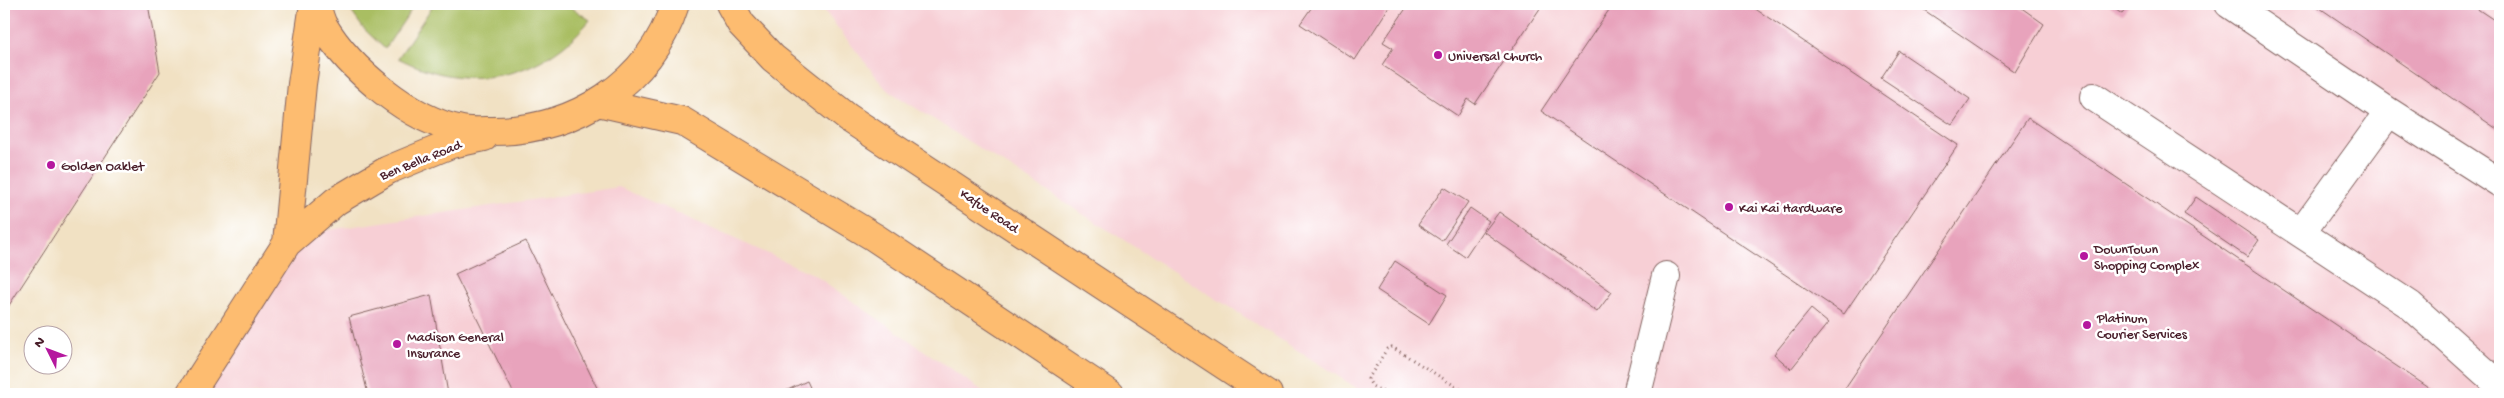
<svg xmlns="http://www.w3.org/2000/svg" width="2504" height="398" font-family="'Gochi Hand',sans-serif">
  <style>
    .built { fill: #f7cfd5 }
    .green { fill: #a9be62; stroke: #7a6e46 }
    .building { fill: #e8a3bc }
    .lines { fill: none; stroke-linecap: round; stroke-linejoin: round }
    .minor-casing { stroke: #846360; stroke-width: 30 }
    .major-casing { stroke: #846360; stroke-width: 30 }
    .path { stroke: #846360; stroke-width: 3; stroke-dasharray: 1 4; stroke-linecap: butt }
    .minor { stroke: #fff; stroke-width: 28 }
    .major { stroke: #fdbc70; stroke-width: 28 }
    .poi-dot { fill: #b5179e; stroke: #fff; stroke-width: 2 }
    .labels { text-anchor: middle; stroke-width: 5; stroke-linejoin: round; paint-order: stroke }
    .poi-label { font-size: 14px; fill: #4a1f2b; stroke: #fff; text-anchor: start }
    .street-label { font-size: 14px; fill: #4a1f2b; stroke: #fff }
  </style>
  <rect width="100%" height="100%" fill="#fff"/>
  <filter id="ink" filterUnits="userSpaceOnUse"><feTurbulence type="fractalNoise" baseFrequency=".02" numOctaves="2"/><feDisplacementMap in="SourceGraphic" scale="10" xChannelSelector="R" yChannelSelector="G"/><feConvolveMatrix kernelMatrix="1 2 1 2 8 2 1 2 1" color-interpolation-filters="sRGB"/></filter>
  <filter id="wash" filterUnits="userSpaceOnUse"><feTurbulence type="fractalNoise" baseFrequency=".0096" numOctaves="4" result="noise"/><feDisplacementMap in="SourceGraphic" scale="20" xChannelSelector="R" yChannelSelector="G"/><feGaussianBlur stdDeviation="1.12" result="paint"/><feColorMatrix in="noise" values="0 0 0 0 0 0 0 0 0 0 0 0 0 0 0 0 0 1.4 0 .05"/><feComposite in="paint" operator="in"/></filter>
  <g filter="url(#wash)">
    <rect width="100%" height="100%" fill="#f1e1c3"/>
    <path class="built" d="M819,4H2500V394H1366L886,89Z
      M619,187L813,274L987,394H193L294,235Z"/>
    <path class="green" d="M346,4H415L385,49L363,28Z
      M434,4H566L590,20C540,81 466,93 398,58Z"/>
    <g id="blocks">
      <path class="building" d="M4,4H148L160,72L4,313Z
        M1314,4H1391L1355,60L1300,24Z
        M1409,4H1543L1475,104L1468,99L1458,116L1382,65L1393,48L1383,42Z
        M1613,4H1748L1958,145L1844,314L1541,111Z
        M1928,4H2016L2044,24L2015,72L1924,10Z
        M2107,4H2130L2122,14Z
        M2314,4H2470L2500,24V131Z
        M1899,51L1970,99L1952,125L1881,78Z
        M2028,118L2438,394H1841Z
        M1444,187L1468,202L1442,241L1418,225Z
        M2196,197L2259,240L2247,257L2184,214Z
        M1470,208L1489,221L1465,257L1446,244Z
        M1499,212L1612,292L1597,312L1484,232Z
        M526,241L600,394H514L455,274Z
        M1395,261L1447,295L1429,324L1377,290Z
        M431,295L448,394H368L349,317Z
        M1811,309L1828,323L1791,369L1774,354Z
        M807,381L813,394H779Z"/>
    </g>
  </g>
  <g filter="url(#ink)">
    <use href="#blocks" fill-opacity="0" stroke="#846360" stroke-width="1"/>
    <g class="lines">
      <g class="minor-casing">
        <path id="minor" d="M2229,4L2389,112L2301,233
          M2094,97L2410,305L2497,383L2499,394
          M2389,112L2500,183
          M1637,394L1666,276"/>
      </g>
      <g class="major-casing">
        <path id="major" d="M316,4C318,11 320,19 323,25C349,69 411,121 462,130C472,132 483,131 492,131C574,131 650,84 675,4
          M730,4L741,24L773,58L847,117L1268,394
          M598,102L682,121L874,237L1110,394
          M287,243L302,84L314,4
          M190,394L287,243L336,201L388,170L451,144L484,137"/>
      </g>
      <path class="path" d="M1387,394L1372,386L1368,379L1387,349L1392,347L1468,394"/>
      <use href="#minor" class="minor"/>
      <use href="#major" class="major"/>
    </g>
  </g>
  <g class="poi-dot">
    <circle cx="1438" cy="55" r="5"/>
    <circle cx="51" cy="165" r="5"/>
    <circle cx="1729" cy="207" r="5"/>
    <circle cx="2084" cy="256" r="5"/>
    <circle cx="2087" cy="325" r="5"/>
    <circle cx="397" cy="344" r="5"/>
  </g>
  <g class="labels">
    <g class="poi-label">
      <text x="1448" y="60">Universal Church</text>
      <text x="61" y="170">Golden Oaklet</text>
      <text x="1739" y="212">Kai Kai Hardware</text>
      <text x="2094" y="253">DownTown<tspan x="2094" dy="16">Shopping Complex</tspan></text>
      <text x="2097" y="322">Platinum<tspan x="2097" dy="16">Courier Services</tspan></text>
      <text x="407" y="341">Madison General<tspan x="407" dy="16">Insurance</tspan></text>
    </g>
    <g class="street-label">
      <text transform="translate(420 159) rotate(-22)" y="5">Ben Bella Road</text>
      <text transform="translate(990 210) rotate(34)" y="5">Kafue Road</text>
    </g>
  </g>
  <rect width="2504" height="398" fill="none" stroke="#fff" stroke-width="20"/>
  <g transform="translate(48 350) rotate(312)"><circle r="24" fill="#ffffff" stroke="#b7a5aa"/>
  <path d="M0-4L9 19L0 12L-9 19Z" fill="#b5179e"/>
  <text y="-8" font-size="14" font-weight="bold" text-anchor="middle" fill="#4a1f2b">N</text>
  </g>
</svg>
